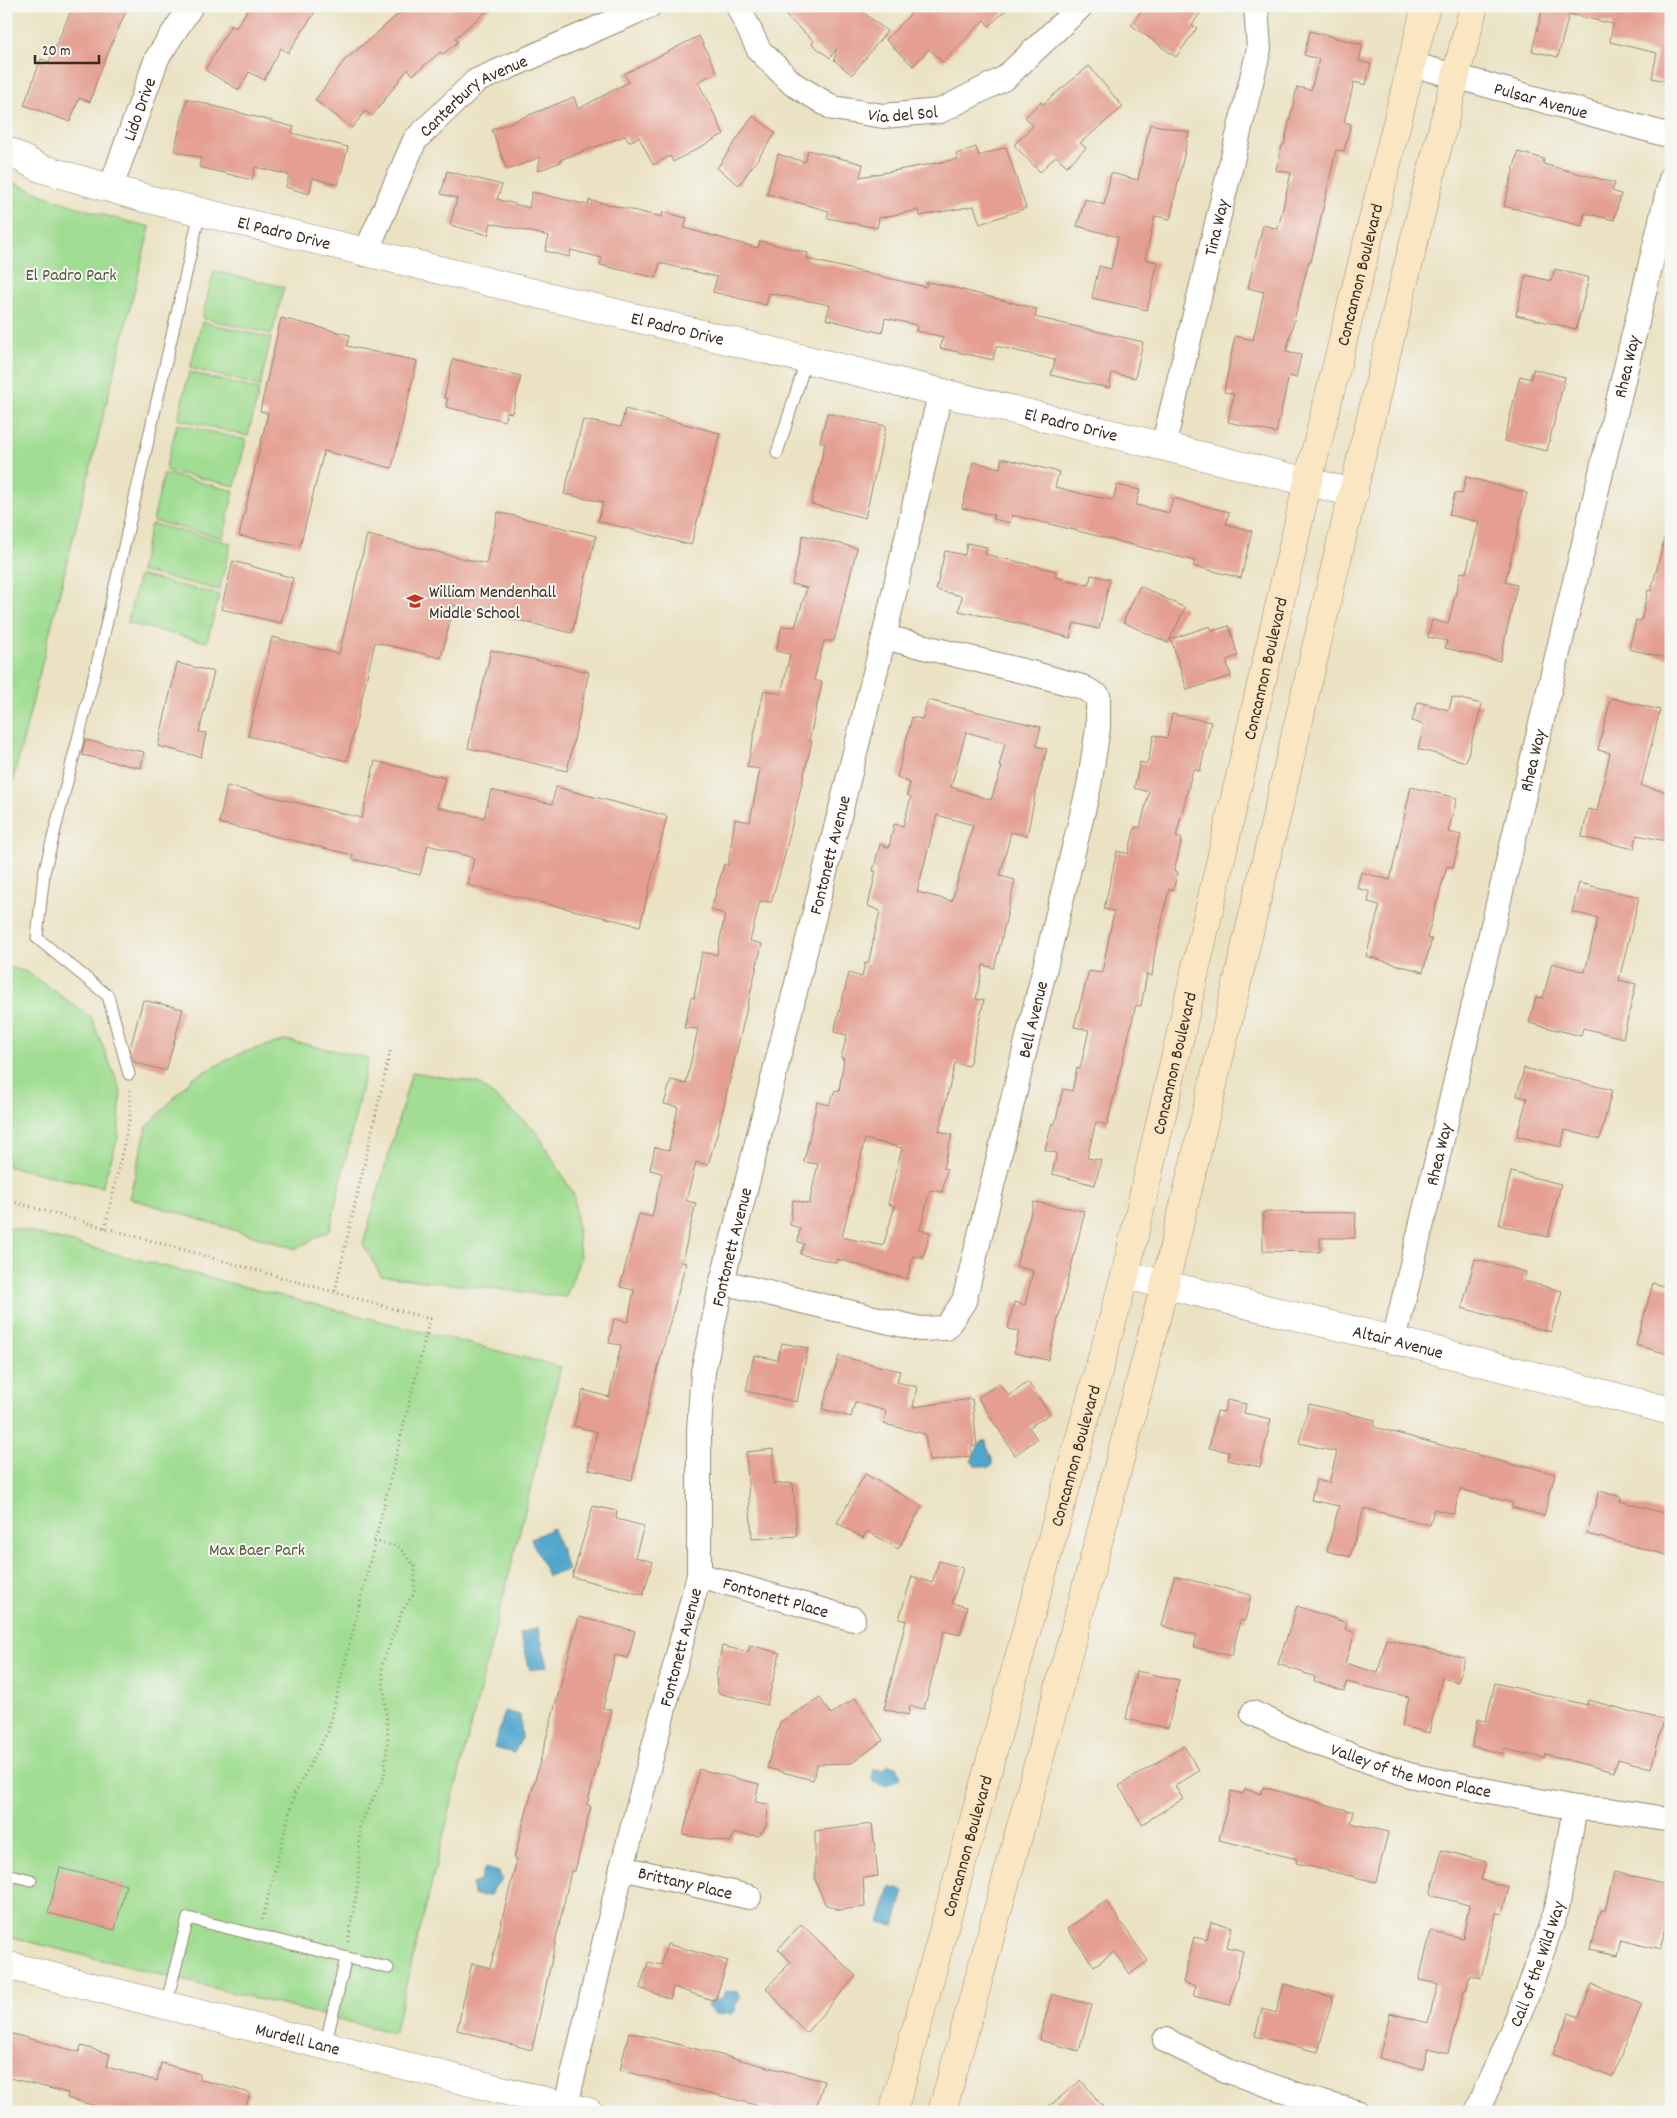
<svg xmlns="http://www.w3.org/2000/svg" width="1677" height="2118" font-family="Dekko,sans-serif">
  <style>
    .green { fill: #a0dd92; stroke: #6e8458 }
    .water { fill: #50a6cc; stroke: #466875 }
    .building { fill: #e49f91; fill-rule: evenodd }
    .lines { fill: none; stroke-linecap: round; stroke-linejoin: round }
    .service-casing { stroke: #938670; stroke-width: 13 }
    .minor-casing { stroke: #938670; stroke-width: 26 }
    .tertiary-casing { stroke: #938670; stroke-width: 29 }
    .secondary-casing { stroke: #938670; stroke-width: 29 }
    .path { stroke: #938670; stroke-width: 3; stroke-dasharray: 1 4; stroke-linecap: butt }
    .service { stroke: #fff; stroke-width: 11 }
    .minor { stroke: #fff; stroke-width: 24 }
    .tertiary { stroke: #fff; stroke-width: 28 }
    .secondary { stroke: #fbe6c4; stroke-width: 28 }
    .labels { text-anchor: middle; stroke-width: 4; stroke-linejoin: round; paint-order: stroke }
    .street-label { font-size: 18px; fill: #3b2a1e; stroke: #f6f6f2 }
    .park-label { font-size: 18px; fill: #54573b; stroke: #f6f6f2 }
    .poi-label { font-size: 18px; fill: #3b2a1e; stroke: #f6f6f2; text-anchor: start }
  </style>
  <rect width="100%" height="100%" fill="#f6f6f2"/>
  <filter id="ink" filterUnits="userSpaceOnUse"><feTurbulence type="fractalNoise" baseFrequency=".02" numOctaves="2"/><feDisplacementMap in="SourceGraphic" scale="10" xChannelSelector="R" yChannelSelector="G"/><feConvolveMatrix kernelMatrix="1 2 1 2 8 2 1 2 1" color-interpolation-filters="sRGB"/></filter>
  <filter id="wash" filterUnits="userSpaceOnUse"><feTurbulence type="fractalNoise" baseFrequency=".0096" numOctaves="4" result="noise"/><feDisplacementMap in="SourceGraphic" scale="20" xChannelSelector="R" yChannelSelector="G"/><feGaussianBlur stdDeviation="1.12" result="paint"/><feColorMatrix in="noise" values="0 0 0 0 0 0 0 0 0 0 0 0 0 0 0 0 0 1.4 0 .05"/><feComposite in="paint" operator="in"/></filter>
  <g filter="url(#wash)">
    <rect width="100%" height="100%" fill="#ebe2c3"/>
    <path class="green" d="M6,179C53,201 99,215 150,227L6,809Z
      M214,271L284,287L272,334L202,318Z
      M202,322L271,338L260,386L190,368Z
      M189,372L259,390L248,436L178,419Z
      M177,424L246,440L235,486L165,470Z
      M164,473L234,491L223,538L153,521Z
      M151,524L231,543L219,590L140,571Z
      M139,575L219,595L207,642L127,623Z
      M6,966L27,972L91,1017L121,1091L118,1138L102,1187L6,1166Z
      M286,1040L368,1058L330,1230L296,1249L129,1198L147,1127L192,1078L241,1053Z
      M412,1072L478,1083L536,1131L574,1195L580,1258L566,1297L381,1276L363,1244Z
      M6,1226L561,1367L394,2033L6,1936Z"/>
    <path class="water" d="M981,1441H986C987,1450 992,1455 993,1465L989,1468L983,1466H976L971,1461Z
      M553,1528L568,1570L548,1576L531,1539Z
      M538,1628L548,1666L530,1670L520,1633Z
      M505,1711L520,1715L522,1738L514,1753L494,1748Z
      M888,1765L897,1766L901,1777L887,1786L874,1783L872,1779L874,1769L884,1770Z
      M485,1868L499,1872L502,1880L493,1888L490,1896L473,1895L472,1884L480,1881Z
      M890,1887L904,1891L894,1926L879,1923Z
      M725,1991L738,1992L741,1997L735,2006L736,2010L730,2015L726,2013L722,2015L713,2013L707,2006L709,2002L722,1998Z"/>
    <g id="blocks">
      <path class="building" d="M73,6H128L97,79L90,102L79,98L70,122L24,105L41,59L49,62Z
        M250,6H319L288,53L281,48L264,80L249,72L239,90L205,70L231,25L236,28Z
        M408,6H493L455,38L458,42L443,54L440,52L413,75L408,69L372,116L365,111L352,128L315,100L344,61Z
        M793,6H855L887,31L852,75L834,60L837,48L830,58L812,44L814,41L785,15Z
        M918,6H1010L989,26L984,20L943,62L929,49L913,66L886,40Z
        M1145,6H1190L1200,13L1192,25L1197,28L1176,57L1131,25Z
        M1543,6H1671V82L1652,78L1657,53L1610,42L1613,24L1569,14L1558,57L1532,51Z
        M1310,31L1363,45L1359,61L1371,64L1366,85L1354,82L1344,122L1351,124L1344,151L1336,150L1311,262L1309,261L1286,352L1301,355L1296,378L1289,376L1276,433L1228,422L1234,394L1224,392L1235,336L1253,340L1264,292L1248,288L1263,225L1278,229L1291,173L1276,170L1282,145H1284L1297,87L1311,90L1319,59L1304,55Z
        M699,36L717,72L698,82L724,134L673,162L670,156L653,165L639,137L629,142L625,136L560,160L561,162L537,171L541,157L507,170L492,130L574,97L578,109L629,82L624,74Z
        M1089,66L1123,107L1080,143L1086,148L1067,166L1056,156L1040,172L1014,145L1033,126L1025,117L1041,102L1043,104Z
        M187,99L294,127L292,133L348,147L338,185L313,178L309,194L286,187L289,175L255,167L252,180L199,167L201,158L174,151Z
        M753,116L776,133L739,185L717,168Z
        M1150,124L1189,132L1170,219L1155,216L1145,259L1158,262L1147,310L1092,298L1099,266L1111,269L1118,237L1077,226L1085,199L1104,205L1111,173L1138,180Z
        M976,147L979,156L1006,147L1026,208L980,224L974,206L919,216L918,210L879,218L877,228L827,218L829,211L767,194L778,154L805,162L808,150L863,164L860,177L958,159L956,154Z
        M1518,152L1544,159L1543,164L1615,183L1612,191L1621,194L1614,220L1585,213L1582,226L1504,206Z
        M447,171L502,185L497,199L529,208L532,192L588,205L589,200L662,217L663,212L687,218L684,228L758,248L760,241L808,253L807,259L926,287L927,282L943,285L1037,309L1035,317L1143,342L1135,378L1112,373L1109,388L1076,381L1051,375L1055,360L996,346L993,360L940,348L943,337L916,331L917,325L885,318L882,333L826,319L830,305L769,293L766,305L713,292L717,277L684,269L660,263L656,278L600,265L602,258L571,250L569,257L545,251L549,236L491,223L488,235L450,225L457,198L441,194Z
        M1555,269L1589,278L1576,329L1516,315L1526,275L1551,281Z
        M281,318L350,335L347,346L417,361L392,468L324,451L300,546L239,536L268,413L260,411Z
        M453,359L521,376L512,413L506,412L505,421L446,407L448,398H444Z
        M1533,369L1565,377L1547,451L1504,441L1520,376L1531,379Z
        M625,409L720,433L691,545L598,521L603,502L564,494L583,420L621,427Z
        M827,413L886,426L865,518L811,504L825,443L820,442Z
        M1002,458L1059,472L1055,487L1087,495L1113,500L1117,485L1140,490L1136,505L1169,513L1173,498L1229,512L1226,524L1252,531L1241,578L1193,566L1195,561L1078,531L1012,515L1010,523L993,519L994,515L962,508L973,462L1000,468Z
        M1466,477L1527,493L1505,582L1517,585L1500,661L1445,648L1447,641L1428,637L1432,620L1448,624L1461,572L1466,573L1479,522L1449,515L1455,493L1462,494Z
        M498,512L596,536L572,633L454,605L441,658L375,642L347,761L248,736L272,637L339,654L367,535L486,564Z
        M803,535L857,548L834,641H824L814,680L822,682L809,741H812L783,862L771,902L760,901L750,941L762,944L717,1134L708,1165L696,1162L686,1201L696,1203L682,1262L686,1263L651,1393L632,1480L588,1469L597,1432L574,1426L583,1390L609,1397L621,1345L609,1343L614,1319L628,1322L634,1290L620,1287L639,1214L652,1217L662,1173L650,1170L655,1147L669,1150L678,1107L664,1104L671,1080L686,1084L698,1029L684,1028L691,997L694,998L702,952L717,955L725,914L711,910L724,864L728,865L735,819L750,822L760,769L747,767L764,690L781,694L790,654L776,651L782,626L795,627L807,588L792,584Z
        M1665,536H1671V659L1629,649L1636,620L1641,621L1648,590L1651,591Z
        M967,543L987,547L985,554L1056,571L1055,577L1089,585L1091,575L1110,579L1099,629L1074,623L1070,638L1017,623L959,611L962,596L936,590L945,551L965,555Z
        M233,561L293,578L281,623L221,609Z
        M1140,586L1185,608L1168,643L1123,622Z
        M1210,626L1212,631L1229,626L1238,656L1226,660L1231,676L1187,690L1171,639Z
        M491,650L589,672L567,771L468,748Z
        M177,663L214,672L199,732L206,733L201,757L158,746Z
        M1452,697L1482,704L1466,762L1418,749L1424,725L1412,721L1418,702L1449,710Z
        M1611,698L1660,710L1641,786L1671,793V842L1637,835L1634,849L1582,837L1588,809L1597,811L1610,753L1598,750Z
        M928,700L1041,727L1036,746L1047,749L1037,786L1027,836L1011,832L1000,876L1015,880L999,950L994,968L983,965L976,999L984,1000L969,1066L955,1063L939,1131L952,1135L943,1168L947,1169L942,1192L930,1190L920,1230L930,1232L923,1258L913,1256L907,1279L837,1259V1263L800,1254L804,1244L798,1242L800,1228L790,1225L793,1200L809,1204L818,1164L804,1162L817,1102L829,1105L835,1090L839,1091L844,1059L841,1058L847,1035L834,1032L849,973L862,977L865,963L868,964L880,911L868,906L876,871H873L880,844L889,848L894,824L903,826L911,797L907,795L910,783L897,777L912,717L922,719ZM966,732L1005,743L999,766L1002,767L991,800L951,787ZM937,815L973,825L952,901L917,892ZM865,1139L902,1148L888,1204L895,1206L883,1246L842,1237Z
        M1172,714L1211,722L1200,771L1193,769L1176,837L1182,839L1174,871L1178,872L1173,890L1169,889L1154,957L1152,976L1147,974L1141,1006L1136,1005L1107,1125L1096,1122L1087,1158L1101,1160L1095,1185L1052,1174L1057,1153L1045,1150L1052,1123L1055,1124L1063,1089L1072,1091L1077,1068L1080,1069L1089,1030L1074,1027L1089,971L1102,973L1114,911L1104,909L1117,851L1128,854L1135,827L1140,828L1149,792L1134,788L1140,762L1147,764L1154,735L1167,738Z
        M85,740L144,752L141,768L82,755Z
        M375,761L445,778L437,807L484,818L491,790L552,804L556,787L667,816L640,926L468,885L474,858L428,845L420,875L352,859L353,855L219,823L227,786L362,818Z
        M1411,787L1457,798L1448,832L1461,835L1453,867L1447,866L1427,938L1432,939L1423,972L1366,956L1380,905L1368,902L1370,892L1357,888L1361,872L1390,880Z
        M1579,883L1639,897L1619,980L1636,984L1623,1038L1583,1028L1581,1036L1529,1023L1536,997L1543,998L1552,963L1585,972L1598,918L1572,912Z
        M143,1000L183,1009L166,1071L134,1062L130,1049Z
        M1524,1068L1612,1090L1600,1139L1565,1130L1561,1147L1517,1136L1527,1098L1517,1096Z
        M1511,1172L1561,1184L1548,1237L1499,1225Z
        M1034,1202L1085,1211L1048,1360L1014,1353L1019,1331L1008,1329L1014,1302L1025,1305L1033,1271L1016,1266Z
        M1263,1212L1356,1213L1355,1238H1320V1252L1263,1251Z
        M1475,1259L1526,1272L1524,1281L1562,1291L1551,1332L1462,1308Z
        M1653,1283L1671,1288V1355L1636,1345Z
        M782,1343L808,1348L797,1402L746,1391L754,1355L777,1360Z
        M839,1356L900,1371L897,1382L917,1387L913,1407L972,1399L977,1446L971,1447L972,1456L929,1461L925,1434L884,1424L886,1411L855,1402L851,1417L822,1409Z
        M1028,1382L1050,1414L1029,1427L1037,1439L1015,1455L978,1398L999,1383L1009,1396Z
        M1227,1400L1246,1404L1244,1413L1271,1419L1260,1467L1228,1460L1229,1452L1209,1448L1217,1411L1224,1412Z
        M1309,1404L1375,1420L1374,1427L1522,1467L1523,1465L1555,1474L1544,1516L1511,1507L1513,1503L1460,1489L1454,1514L1434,1509L1430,1525L1364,1508L1350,1557L1327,1551L1339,1506L1311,1500L1316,1480L1329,1483L1337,1452L1299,1443Z
        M773,1449V1484L793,1483L797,1536L752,1539L746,1452Z
        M865,1474L922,1506L898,1549L867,1531L863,1538L837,1523Z
        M1599,1491L1621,1497L1620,1501L1671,1515V1556L1587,1534Z
        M593,1506L617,1511L616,1519L644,1526L635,1557L653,1562L643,1595L572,1577Z
        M939,1561L963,1568L952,1603L967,1607L960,1635L944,1631L924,1709L910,1706L908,1715L884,1709L906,1621L899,1619L912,1576L932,1583Z
        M1174,1576L1251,1595L1245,1621L1240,1620L1232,1656L1194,1647L1197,1635L1162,1626Z
        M1297,1606L1347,1623L1345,1629L1355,1633L1345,1663L1378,1673L1386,1639L1465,1658L1458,1682L1442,1678L1429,1733L1402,1726L1409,1697L1347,1682L1344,1691L1314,1681L1315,1677L1278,1664Z
        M579,1617L635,1631L628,1658L615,1655L603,1708L612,1710L587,1805L591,1806L575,1871H571L532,2050L457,2030L472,1963L490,1968L517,1859L514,1858Z
        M750,1645L780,1653L767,1705L718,1693L716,1677L722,1646L748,1652Z
        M1136,1671L1179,1680L1168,1728L1126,1719Z
        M1495,1683L1587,1705L1588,1700L1664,1720L1651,1768L1618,1759L1614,1772L1545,1754L1544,1758L1504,1749L1503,1754L1472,1746L1478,1719L1486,1721Z
        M820,1698L831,1714L855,1698L883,1740L852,1763L817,1764L813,1780L767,1768L780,1722Z
        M1184,1746L1199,1771L1175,1786L1183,1799L1142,1824L1119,1786Z
        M699,1769L759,1784L755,1802L769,1804L766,1826L759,1836L734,1833L731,1842L683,1835Z
        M1263,1787L1354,1812L1351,1823L1388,1832L1376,1882L1296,1863L1297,1859L1219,1840L1231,1791L1243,1794L1245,1789L1261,1794Z
        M872,1824L878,1876L863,1878L865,1907L839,1910L825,1904L815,1879V1831Z
        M1442,1850L1486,1862L1481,1880L1509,1887L1502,1914L1496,1913L1481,1978L1470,1975L1466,1990H1464L1448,2053L1428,2048L1423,2069L1379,2058L1390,2013L1428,2023L1438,1984L1419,1980L1431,1931L1463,1938L1469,1905L1430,1895Z
        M60,1868L126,1885L115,1930L48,1913Z
        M1614,1872L1671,1886V1908L1660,1950L1621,1940L1617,1955L1590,1949L1600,1910L1605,1911Z
        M1106,1901L1148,1961L1130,1974L1114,1952L1094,1966L1067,1929Z
        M1211,1922L1232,1927L1227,1947L1243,1951L1230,2005L1193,1996L1196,1986L1183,1983L1194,1937L1207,1940Z
        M801,1924L856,1976L806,2033L766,1988L791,1962L778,1949Z
        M667,1944L728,1961L715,2001L673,1987L670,1999L640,1988L648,1962L661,1965Z
        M1284,1984L1333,1997L1318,2052L1255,2036L1262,2009L1276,2013Z
        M1592,1984L1642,2004L1612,2078L1553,2053L1569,2013L1579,2017Z
        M1052,1994L1092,2005L1079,2051L1039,2040Z
        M629,2032L824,2081L815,2112H783L620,2070Z
        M9,2033L79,2052L81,2046L110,2054L107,2067L157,2081L161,2063L200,2074L199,2079L250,2093L244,2112H117L67,2098L68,2093L6,2077V2045Z
        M1081,2080L1107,2112H1042Z"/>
    </g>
  </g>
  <g filter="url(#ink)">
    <use href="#blocks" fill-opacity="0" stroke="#938670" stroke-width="1"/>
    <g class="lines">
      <g class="service-casing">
        <path id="service" d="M777,453L806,361
          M129,1074L108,996L37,938L44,873L100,652L200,212
          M6,1874L31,1880
          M166,2005L188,1918L388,1968
          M325,2046L346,1958"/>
      </g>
      <g class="minor-casing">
        <g id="minor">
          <path id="s1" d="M738,6L759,50L793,84L833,108L883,116L940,111L1005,78L1081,6"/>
          <path id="s2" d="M1411,64L1671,136"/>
          <path id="s3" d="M110,190L157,58L191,6"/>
          <path id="s4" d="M365,254L415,140L476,81L649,6"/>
          <path id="s5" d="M1163,447L1259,49L1256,6"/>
          <path id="s6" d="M722,1282L920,1329L946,1328L964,1301L1089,786L1098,728V696L1082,687L1039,675L884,637"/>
          <path id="s7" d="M1394,1340L1671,179"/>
          <path id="s8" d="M699,1575L853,1619"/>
          <path id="s9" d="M1253,1713L1314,1742L1409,1775L1575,1808L1609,1810L1671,1820"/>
          <path id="s10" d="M622,1868L749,1897"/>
          <path d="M1165,2040L1228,2071L1316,2101L1356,2112"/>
          <path id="s11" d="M566,2105L622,1868L699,1575V1430L703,1372L722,1282L884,637L940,394"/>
          <path id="s12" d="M1477,2112L1527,1995L1557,1908L1575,1808"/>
        </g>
      </g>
      <g class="tertiary-casing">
        <g id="tertiary">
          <path id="s13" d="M6,150L40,168L144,198L1354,493"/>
          <path id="s14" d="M1125,1275L1394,1340L1671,1411"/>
          <path id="s15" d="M6,1965L589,2112"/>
        </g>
      </g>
      <g class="secondary-casing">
        <g id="secondary">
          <path id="s16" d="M893,2112L1125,1275L1308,481L1426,6"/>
          <path d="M942,2112C1018,1835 1097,1558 1166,1279C1270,855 1363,429 1474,6"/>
        </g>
      </g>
      <path class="path" d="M6,1200L430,1319L328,1731L294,1795L262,1921
        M105,1228L130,1117V1089
        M335,1291L391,1048
        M348,1942L358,1883L360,1824L384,1777L388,1735L382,1665L403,1609L414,1594L415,1567L399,1547L374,1541"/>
      <use href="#service" class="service"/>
      <use href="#minor" class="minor"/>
      <use href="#tertiary" class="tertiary"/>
      <use href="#secondary" class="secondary"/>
    </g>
  </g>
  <defs>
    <g id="school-bare" transform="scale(1.35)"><path d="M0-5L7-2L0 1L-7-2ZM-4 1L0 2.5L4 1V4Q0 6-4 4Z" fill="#c8321e" stroke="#f6f6f2" stroke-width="2.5" paint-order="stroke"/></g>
  </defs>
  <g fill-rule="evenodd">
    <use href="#school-bare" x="415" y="601"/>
  </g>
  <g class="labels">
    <g class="street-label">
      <text dy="6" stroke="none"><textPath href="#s4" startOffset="199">Canterbury Avenue</textPath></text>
      <text dy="6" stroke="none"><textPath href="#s2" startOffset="135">Pulsar Avenue</textPath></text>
      <text dy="6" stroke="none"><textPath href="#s3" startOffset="86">Lido Drive</textPath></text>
      <text dy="6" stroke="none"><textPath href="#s1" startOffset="214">Via del Sol</textPath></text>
      <text dy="6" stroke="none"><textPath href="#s5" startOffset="226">Tina Way</textPath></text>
      <text dy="6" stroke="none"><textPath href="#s13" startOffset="291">El Padro Drive</textPath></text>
      <text dy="6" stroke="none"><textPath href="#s16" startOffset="1896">Concannon Boulevard</textPath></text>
      <text dy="6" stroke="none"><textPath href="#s13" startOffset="696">El Padro Drive</textPath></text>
      <text dy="6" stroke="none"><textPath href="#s7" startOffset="1001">Rhea Way</textPath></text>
      <text dy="6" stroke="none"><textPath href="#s13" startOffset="1101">El Padro Drive</textPath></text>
      <text dy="6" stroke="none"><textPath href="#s16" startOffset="1491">Concannon Boulevard</textPath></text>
      <text dy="6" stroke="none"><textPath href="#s7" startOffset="596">Rhea Way</textPath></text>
      <text dy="6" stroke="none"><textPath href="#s11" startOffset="1282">Fontonett Avenue</textPath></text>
      <text dy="6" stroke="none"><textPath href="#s6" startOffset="552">Bell Avenue</textPath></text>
      <text dy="6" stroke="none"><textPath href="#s16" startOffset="1086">Concannon Boulevard</textPath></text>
      <text dy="6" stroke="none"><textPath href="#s7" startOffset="191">Rhea Way</textPath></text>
      <text dy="6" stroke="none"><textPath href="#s11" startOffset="878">Fontonett Avenue</textPath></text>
      <text dy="6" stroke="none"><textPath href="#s14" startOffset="281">Altair Avenue</textPath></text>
      <text dy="6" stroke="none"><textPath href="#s16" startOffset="681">Concannon Boulevard</textPath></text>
      <text dy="6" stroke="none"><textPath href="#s8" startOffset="80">Fontonett Place</textPath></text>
      <text dy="6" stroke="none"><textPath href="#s11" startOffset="472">Fontonett Avenue</textPath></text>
      <text dy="6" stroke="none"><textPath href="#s9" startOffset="169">Valley of the Moon Place</textPath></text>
      <text dy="6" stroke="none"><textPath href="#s16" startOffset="276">Concannon Boulevard</textPath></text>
      <text dy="6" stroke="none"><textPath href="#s10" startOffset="65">Brittany Place</textPath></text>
      <text dy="6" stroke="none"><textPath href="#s12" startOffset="160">Call of the Wild Way</textPath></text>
      <text dy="6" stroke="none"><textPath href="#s15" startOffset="301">Murdell Lane</textPath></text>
    </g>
    <g class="park-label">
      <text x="71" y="280">El Padro Park</text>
      <text x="257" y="1555">Max Baer Park</text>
    </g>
    <g class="poi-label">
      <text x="429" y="597">William Mendenhall<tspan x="429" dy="21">Middle School</tspan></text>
    </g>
  </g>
  <rect width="1677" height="2118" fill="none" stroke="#f6f6f2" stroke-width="25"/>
  <path d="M35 55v8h64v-8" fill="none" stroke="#3b2a1e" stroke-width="2.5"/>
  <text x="42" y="55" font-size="15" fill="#3b2a1e" stroke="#f6f6f2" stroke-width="4" paint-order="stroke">20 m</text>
</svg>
